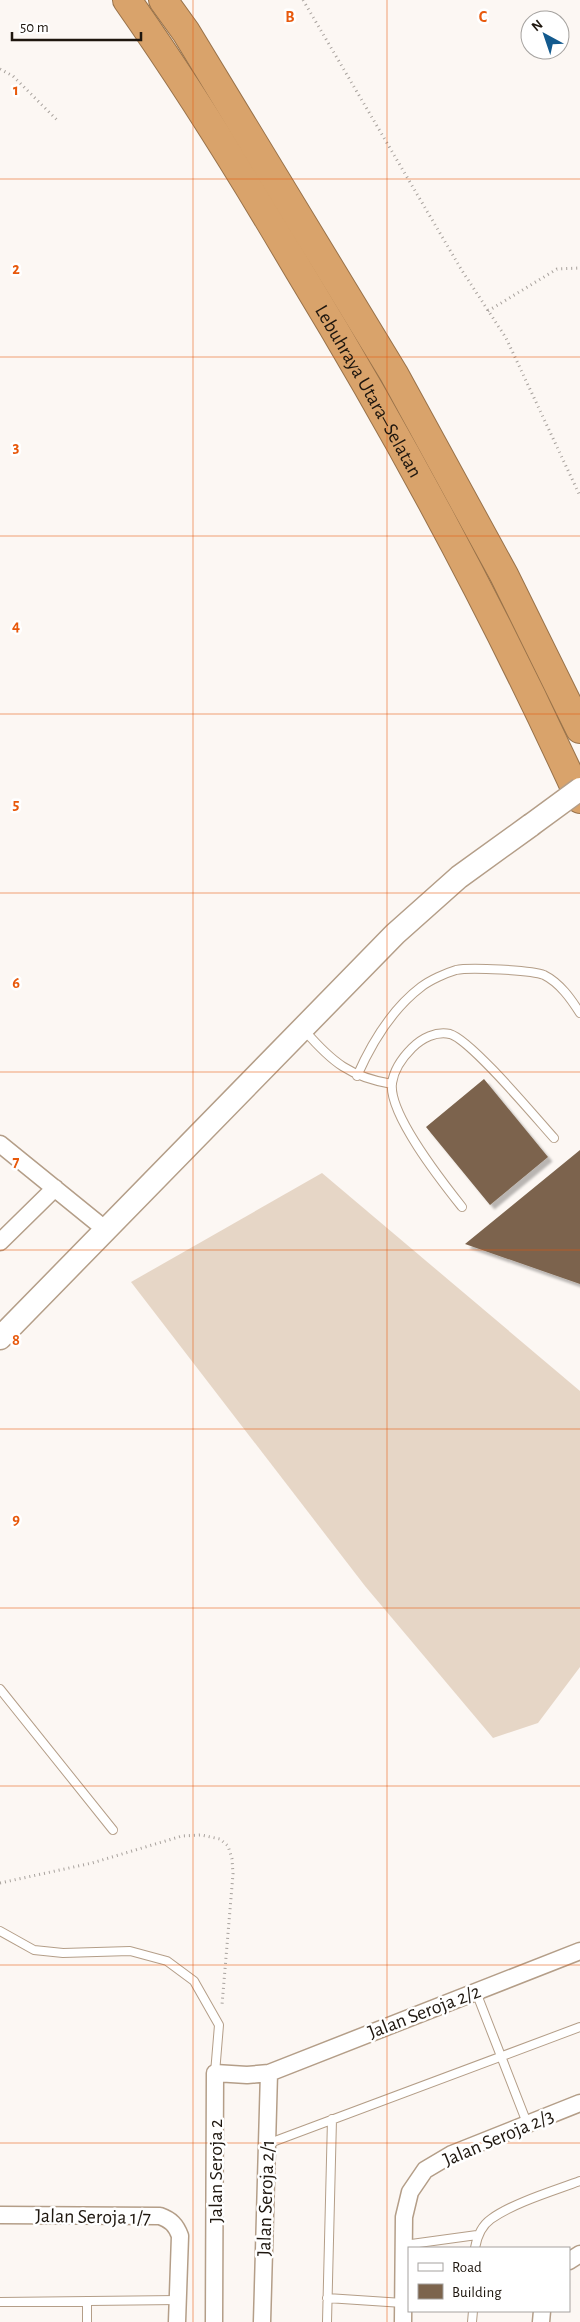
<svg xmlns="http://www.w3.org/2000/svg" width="580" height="2322" font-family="'Alegreya Sans',sans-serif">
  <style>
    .grass { fill: #e6d6c6 }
    .building { fill: #7c644d; filter: url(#shadow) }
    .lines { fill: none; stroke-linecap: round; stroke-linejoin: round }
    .lane-casing { stroke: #b49e88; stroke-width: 10 }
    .street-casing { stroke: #b49e88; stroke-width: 19 }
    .secondary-casing { stroke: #b49e88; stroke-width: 25 }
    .highway-casing { stroke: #98724a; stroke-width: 30 }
    .path { stroke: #a8a29d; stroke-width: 3; stroke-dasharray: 1 4; stroke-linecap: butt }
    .lane { stroke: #fff; stroke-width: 8 }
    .street { stroke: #fff; stroke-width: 16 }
    .secondary { stroke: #fff; stroke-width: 22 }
    .highway { stroke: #d9a36b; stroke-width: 28 }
    .secondary-bridge-casing { stroke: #b49e88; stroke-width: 25; stroke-linecap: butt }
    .secondary-bridge { stroke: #fff; stroke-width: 22 }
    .grid { fill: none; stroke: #e8590c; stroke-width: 1; stroke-opacity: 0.55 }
    .labels { text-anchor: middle; stroke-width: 5; stroke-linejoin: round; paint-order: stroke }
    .street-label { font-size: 20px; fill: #1e160e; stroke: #fff }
    .grid-label { font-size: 16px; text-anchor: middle; font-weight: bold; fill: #e8590c; stroke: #fff; stroke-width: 5; stroke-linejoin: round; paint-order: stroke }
  </style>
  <defs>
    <filter id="shadow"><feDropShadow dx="4.5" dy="4.5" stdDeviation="1" flood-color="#0004"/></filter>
  </defs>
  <rect width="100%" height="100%" fill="#fcf7f3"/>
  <path class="grass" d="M322,1173L580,1391V1667L538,1723L493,1738L365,1586L131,1282Z"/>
  <path class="building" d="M484,1079L548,1157L490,1205L426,1127Z
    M580,1150V1284L465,1244Z"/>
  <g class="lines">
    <g class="lane-casing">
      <path id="lane" d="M305,1031C332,1062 350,1077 392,1084
        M357,1076C372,1042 392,1009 421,987C430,980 446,973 456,970C469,967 532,970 544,975C560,983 571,999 580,1013
        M462,1207C443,1183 388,1114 392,1083C394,1069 403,1057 412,1048C422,1038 436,1031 450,1034C471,1040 536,1118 554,1138
        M0,1689L113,1830
        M0,1931L34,1950L63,1953L130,1951L167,1961L194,1981L219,2025L215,2073
        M476,1992L527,2123
        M267,2144L580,2027
        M404,2245L477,2235
        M475,2248C477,2237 481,2226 491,2219C513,2203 553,2191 580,2181
        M327,2298L403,2303
        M0,2302L178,2300
        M87,2322V2301
        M327,2322L332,2119
        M472,2322L473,2311"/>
    </g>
    <g class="street-casing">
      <path id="street" d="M0,1144L106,1230
        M0,1242L55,1188
        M0,2215L160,2216C171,2220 176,2225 180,2236L177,2322
        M569,2261L580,2254
        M214,2322L215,2073L247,2075L269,2073L580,1951
        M262,2322L269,2073
        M403,2322L404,2217L410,2192L425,2170L452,2154L580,2103
        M541,2322L542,2311"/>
    </g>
    <g class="secondary-casing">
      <path id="secondary" d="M0,1338L395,934L459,877L531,825"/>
    </g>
    <g class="highway-casing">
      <g id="highway">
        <path id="s1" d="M127,0C188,87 244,177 298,269C402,440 497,617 580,799"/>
        <path d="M163,0L186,32L394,374L504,575L580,729"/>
      </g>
    </g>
    <path class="path" d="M303,0L461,269L506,338L580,496
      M0,69L13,76L58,121
      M488,311L557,269L580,268
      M0,1883L92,1863L182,1836L201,1835L220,1839L228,1846L232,1859L233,1874L222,2005"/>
    <use href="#lane" class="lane"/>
    <use href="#street" class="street"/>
    <use href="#secondary" class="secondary"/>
    <use href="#highway" class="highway"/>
    <g class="secondary-bridge-casing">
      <path id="secondary-bridge" d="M531,825L580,789"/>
    </g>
    <use href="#secondary-bridge" class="secondary-bridge"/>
  </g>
  <path class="grid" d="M193,0V2322M387,0V2322M0,179H580M0,357H580M0,536H580M0,714H580M0,893H580M0,1072H580M0,1250H580M0,1429H580M0,1608H580M0,1786H580M0,1965H580M0,2143H580"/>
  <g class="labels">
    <g class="street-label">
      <text dy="7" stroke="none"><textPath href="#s1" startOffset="460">Lebuhraya Utara–Selatan</textPath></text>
      <text transform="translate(424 2011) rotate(-21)" y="7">Jalan Seroja 2/2</text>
      <text transform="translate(498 2137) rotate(-23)" y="7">Jalan Seroja 2/3</text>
      <text transform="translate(215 2171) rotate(-90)" y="7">Jalan Seroja 2</text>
      <text transform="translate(265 2198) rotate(-88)" y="7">Jalan Seroja 2/1</text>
      <text transform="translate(93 2216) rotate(1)" y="7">Jalan Seroja 1/7</text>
    </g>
  </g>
  <g class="grid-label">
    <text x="290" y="22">B</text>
    <text x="483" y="22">C</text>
    <text x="16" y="95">1</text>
    <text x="16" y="274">2</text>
    <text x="16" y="452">3</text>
    <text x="16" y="631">4</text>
    <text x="16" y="809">5</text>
    <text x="16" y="988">6</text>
    <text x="16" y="1167">7</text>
    <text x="16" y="1345">8</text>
    <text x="16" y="1524">9</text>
  </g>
  <rect x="408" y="2247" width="162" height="65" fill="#ffffff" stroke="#a5a29f"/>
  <rect x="418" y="2263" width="25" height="8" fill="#ffffff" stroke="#a5a29f"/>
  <text x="452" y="2272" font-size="15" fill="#1e160e">Road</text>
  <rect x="418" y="2284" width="25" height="15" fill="#7c644d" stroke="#a5a29f"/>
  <text x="452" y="2297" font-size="15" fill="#1e160e">Building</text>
  <g transform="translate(545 35) rotate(320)"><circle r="24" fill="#ffffff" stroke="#a5a29f"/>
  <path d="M0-4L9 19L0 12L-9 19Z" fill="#135a8e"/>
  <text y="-8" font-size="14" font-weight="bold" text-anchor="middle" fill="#1e160e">N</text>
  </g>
  <path d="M12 32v8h129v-8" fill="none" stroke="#1e160e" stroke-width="2.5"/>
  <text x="20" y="32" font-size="15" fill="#1e160e" stroke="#ffffff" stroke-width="4" paint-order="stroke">50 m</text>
</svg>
